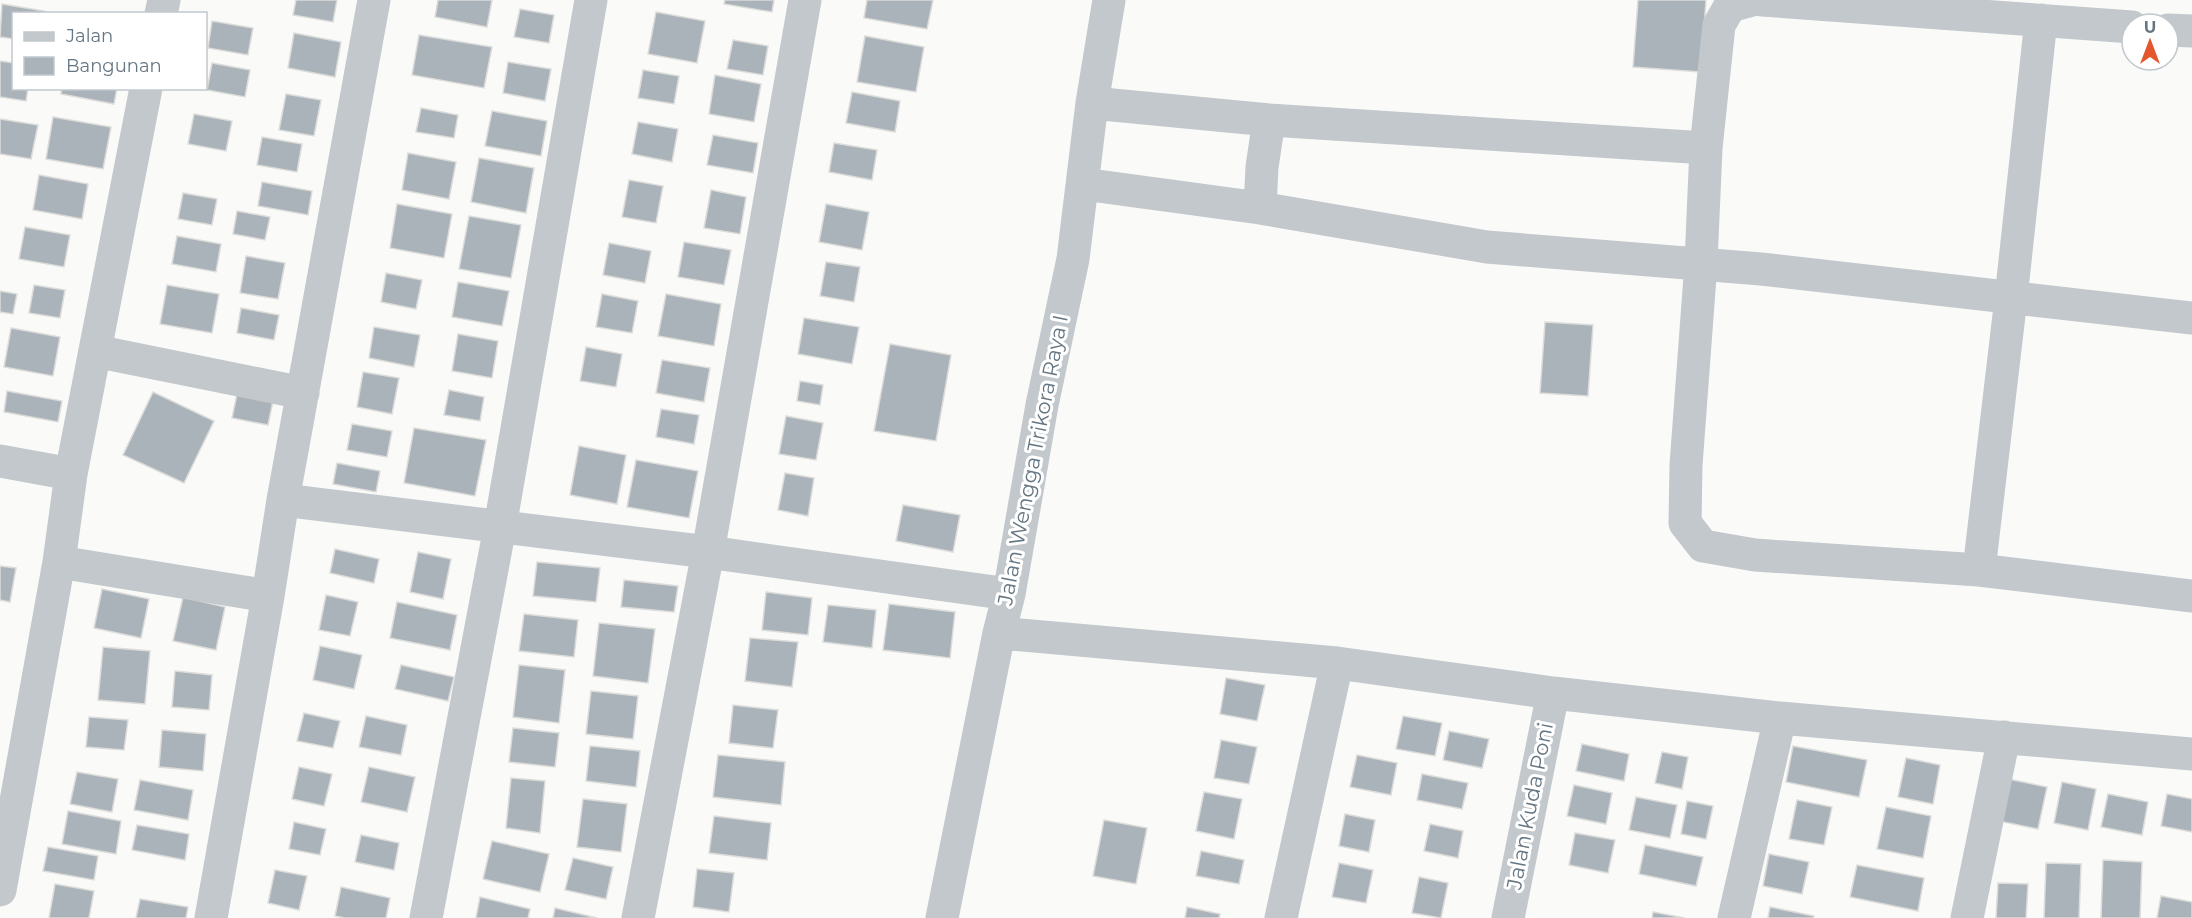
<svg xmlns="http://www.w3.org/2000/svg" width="2192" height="918" font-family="Montserrat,sans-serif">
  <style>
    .building { fill: #aab3b9; stroke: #dcdcda; stroke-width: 1.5 }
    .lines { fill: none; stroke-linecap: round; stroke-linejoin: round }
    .minor { stroke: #c3c8cc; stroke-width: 33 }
    .labels { text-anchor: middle; stroke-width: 6; stroke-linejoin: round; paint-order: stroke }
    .street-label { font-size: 21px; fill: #657683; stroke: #fff }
  </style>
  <rect width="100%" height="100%" fill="#fafaf8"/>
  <path class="building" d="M296,0H337L333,22L293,15Z
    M438,0H492L487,27L435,17Z
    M725,0H774L772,12L724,4Z
    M867,0H933L927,29L864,18Z
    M1638,0H1706L1701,72L1633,67Z
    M2,4L44,11L43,14H14V39L0,37Z
    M520,9L554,15L549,43L514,37Z
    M656,12L705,21L697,63L648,54Z
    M212,21L253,28L248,55L208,48Z
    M294,33L341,42L335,77L288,68Z
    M419,35L492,47L484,88L412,75Z
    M865,36L924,47L916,92L857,82Z
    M733,40L768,46L763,75L727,69Z
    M0,61L14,63V88H28L26,101L0,97Z
    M508,62L551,69L545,101L503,93Z
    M212,63L250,70L245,97L207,90Z
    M643,70L679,76L674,104L638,98Z
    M715,75L761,84L754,122L709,114Z
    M62,88H117L114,104L61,94Z
    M852,92L900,101L895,132L846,123Z
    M286,94L321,100L314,136L279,130Z
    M421,108L458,115L454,138L416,132Z
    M492,111L547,121L541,156L485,146Z
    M194,114L232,121L226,151L188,144Z
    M53,117L111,127L103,169L46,159Z
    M0,119L38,125L31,159L0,154Z
    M638,122L678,129L672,162L632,154Z
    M713,135L758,143L753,173L707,165Z
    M262,137L302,144L297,172L257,165Z
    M834,143L877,150L872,180L829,172Z
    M408,153L456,162L449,199L402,190Z
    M479,158L534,168L526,213L471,202Z
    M39,175L88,184L82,219L33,210Z
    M629,180L663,186L656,223L622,217Z
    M262,182L312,191L308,215L258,206Z
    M711,190L746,197L740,234L704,228Z
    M183,193L217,199L212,225L178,219Z
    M397,204L452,214L444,258L390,248Z
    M826,204L869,212L862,250L819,242Z
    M237,211L270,217L265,240L233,234Z
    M469,216L521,225L511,278L459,269Z
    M25,227L70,235L64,267L19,259Z
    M177,236L221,244L216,272L172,264Z
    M684,242L731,250L724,285L678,277Z
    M609,243L651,251L645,283L603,275Z
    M246,256L285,263L278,299L240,293Z
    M826,262L860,267L854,302L820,296Z
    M386,273L422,280L416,309L381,302Z
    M458,282L509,291L502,326L452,317Z
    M34,285L65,290L60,318L29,313Z
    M167,285L219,294L212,333L160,324Z
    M0,291L17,294L13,314L0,312Z
    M602,294L638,301L632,333L596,327Z
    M666,294L721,304L714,346L658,336Z
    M241,308L279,315L274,340L237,333Z
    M804,318L859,327L852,364L798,354Z
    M1545,322L1593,325L1588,396L1540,393Z
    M374,327L420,335L414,367L369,358Z
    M11,328L60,337L53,376L4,367Z
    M458,334L498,341L492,378L452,371Z
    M890,344L951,355L936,441L874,431Z
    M586,347L622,354L616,387L580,381Z
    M662,360L710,368L704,402L656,393Z
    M363,372L399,378L392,414L357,407Z
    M800,381L823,385L820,405L797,401Z
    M238,389L274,396L268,425L232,418Z
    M449,390L484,397L480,421L444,415Z
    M7,391L62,401L58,422L4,412Z
    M153,392L214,421L184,483L123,455Z
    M661,409L699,415L694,444L656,437Z
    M786,416L823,423L816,460L779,454Z
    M352,424L392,431L387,457L347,450Z
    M414,428L486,440L475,496L404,483Z
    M579,446L626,455L617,504L570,495Z
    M636,460L698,471L689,518L627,507Z
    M337,463L380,471L376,492L333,484Z
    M785,473L814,478L808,516L778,510Z
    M903,505L960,515L953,552L896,541Z
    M335,549L379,559L374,583L330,573Z
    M418,552L451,559L443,599L410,592Z
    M537,562L600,568L596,602L533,596Z
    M0,566L16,568L10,602L0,600Z
    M624,580L678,586L674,612L621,607Z
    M102,589L149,599L141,638L94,628Z
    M766,592L812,598L808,635L762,630Z
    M326,595L358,602L350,636L319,630Z
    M183,597L225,607L216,650L173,641Z
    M397,602L457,615L450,650L390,638Z
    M889,604L955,612L950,658L883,650Z
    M828,605L876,610L872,648L823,642Z
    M524,614L578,620L574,657L519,651Z
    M599,623L655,629L648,683L593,676Z
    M750,638L798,642L792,687L745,681Z
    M320,646L362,655L354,689L313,680Z
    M103,647L150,651L145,704L98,700Z
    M401,665L454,677L448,701L395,689Z
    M519,665L565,670L559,723L513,717Z
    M175,671L212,675L209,710L172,707Z
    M1226,678L1265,685L1257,721L1220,714Z
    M591,691L638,696L633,739L586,734Z
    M733,705L778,710L773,748L729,743Z
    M304,713L340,721L333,748L297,741Z
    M366,716L407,725L401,755L359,747Z
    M1403,716L1442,723L1435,756L1396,749Z
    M89,717L128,720L124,750L86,747Z
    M513,728L559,733L555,767L509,762Z
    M162,730L206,734L203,771L159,767Z
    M1449,731L1489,739L1482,768L1443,760Z
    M1221,740L1257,747L1249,784L1214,778Z
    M1582,744L1629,754L1624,781L1576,771Z
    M590,746L640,751L636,787L586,781Z
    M1793,746L1867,760L1859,797L1786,782Z
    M1662,752L1688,757L1682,789L1655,783Z
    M718,755L785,762L781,805L713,797Z
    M1357,755L1397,763L1391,795L1350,787Z
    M1906,758L1940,765L1933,804L1898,797Z
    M299,767L332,774L324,806L292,799Z
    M369,767L415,777L407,812L361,802Z
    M77,772L118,779L112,812L70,804Z
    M1422,774L1468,783L1462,809L1417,800Z
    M511,778L545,781L540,833L506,828Z
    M2008,779L2047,787L2038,829L1999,821Z
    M140,780L193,790L188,820L134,810Z
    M2062,782L2096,789L2088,830L2054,823Z
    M1574,785L1612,793L1606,824L1567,816Z
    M1204,792L1242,799L1234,839L1196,831Z
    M2108,794L2148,802L2142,835L2101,827Z
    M2167,794L2192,799V832L2161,826Z
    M1636,797L1677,805L1670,838L1629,830Z
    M583,799L627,804L621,852L577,847Z
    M1797,800L1832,807L1824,845L1789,839Z
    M1687,801L1713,806L1706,839L1681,834Z
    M1886,807L1931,816L1923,858L1877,849Z
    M68,811L121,821L116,854L62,844Z
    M1345,814L1375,820L1369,852L1339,846Z
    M714,816L771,823L767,860L709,853Z
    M1104,820L1147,828L1136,884L1093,876Z
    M294,822L326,829L320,855L289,849Z
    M1430,824L1463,831L1458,858L1424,851Z
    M137,825L189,834L185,860L132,850Z
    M1575,833L1615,840L1608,873L1569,865Z
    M361,835L399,843L394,870L355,862Z
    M492,841L549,854L540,892L483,879Z
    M1645,845L1703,857L1696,886L1639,874Z
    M48,847L98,856L94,880L43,871Z
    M1201,851L1244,860L1239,884L1196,876Z
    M1769,854L1809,862L1802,894L1763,886Z
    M573,858L613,867L606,899L565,890Z
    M2103,860L2142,862L2140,918H2101Z
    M1339,863L1373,870L1366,903L1332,897Z
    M2046,863L2081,864L2079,918H2044Z
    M1857,865L1924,878L1918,911L1850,897Z
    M697,869L734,873L729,912L693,907Z
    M275,870L307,876L299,910L268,903Z
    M1419,877L1448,883L1441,918L1412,913Z
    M1998,883L2028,884L2026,918H1996Z
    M55,884L94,891L89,918H49Z
    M341,887L390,898L386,918H345L335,916Z
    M2161,896L2192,902V918H2157Z
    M480,897L530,909L528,918H476Z
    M140,899L188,907L186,918H136Z
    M1187,907L1220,914L1219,918H1185Z
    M1770,907L1814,916L1813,918H1768Z
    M555,908L597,918H553Z
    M1653,912L1685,918H1652Z"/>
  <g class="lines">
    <path class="minor" d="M1752,0L1730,6L1719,25L1706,148L1701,263L1686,465L1685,523L1703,546L1755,555L1979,570L2192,596
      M1762,0L2132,27
      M161,14L164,0
      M2168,30L2192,31
      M1092,103L1269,120L1706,148
      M1269,120L1262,167L1260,208L1487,247L1761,269L2192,318
      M1083,184L1260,208
      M95,351L303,393
      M0,461L71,474
      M283,500L708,552L1009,594
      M59,562L268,596
      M1979,570L2011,298L2041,20
      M999,633L1337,663L1553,693L1780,718L2192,754
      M0,890L59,562L71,474L146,88
      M211,918L268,596L283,500L374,0
      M426,918L500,527L591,0
      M638,918L708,552L805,0
      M942,918L999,633L1009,594L1042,405L1073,259L1092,103L1109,0
      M1281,918L1337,663
      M1508,918L1553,693
      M1734,918L1780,718
      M1967,918L2004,737"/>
  </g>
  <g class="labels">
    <g class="street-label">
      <text transform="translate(1033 460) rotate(-79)" y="7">Jalan Wengga Trikora Raya I</text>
      <text transform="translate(1530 806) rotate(-79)" y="7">Jalan Kuda Poni</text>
    </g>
  </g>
  <rect x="12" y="12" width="195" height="78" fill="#ffffff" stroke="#c1c8cd" stroke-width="1.5"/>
  <rect x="24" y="32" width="30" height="9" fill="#c3c8cc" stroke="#c1c8cd" stroke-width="1.5"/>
  <text x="66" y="42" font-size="18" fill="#657683">Jalan</text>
  <rect x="24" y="57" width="30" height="18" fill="#aab3b9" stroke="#c1c8cd" stroke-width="1.5"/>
  <text x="66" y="72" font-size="18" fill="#657683">Bangunan</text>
  <g transform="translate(2150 42)"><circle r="28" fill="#ffffff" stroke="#c1c8cd" stroke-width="1.5"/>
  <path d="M0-4.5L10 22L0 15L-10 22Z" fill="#e4572e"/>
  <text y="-9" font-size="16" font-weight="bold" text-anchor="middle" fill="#657683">U</text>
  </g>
</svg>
